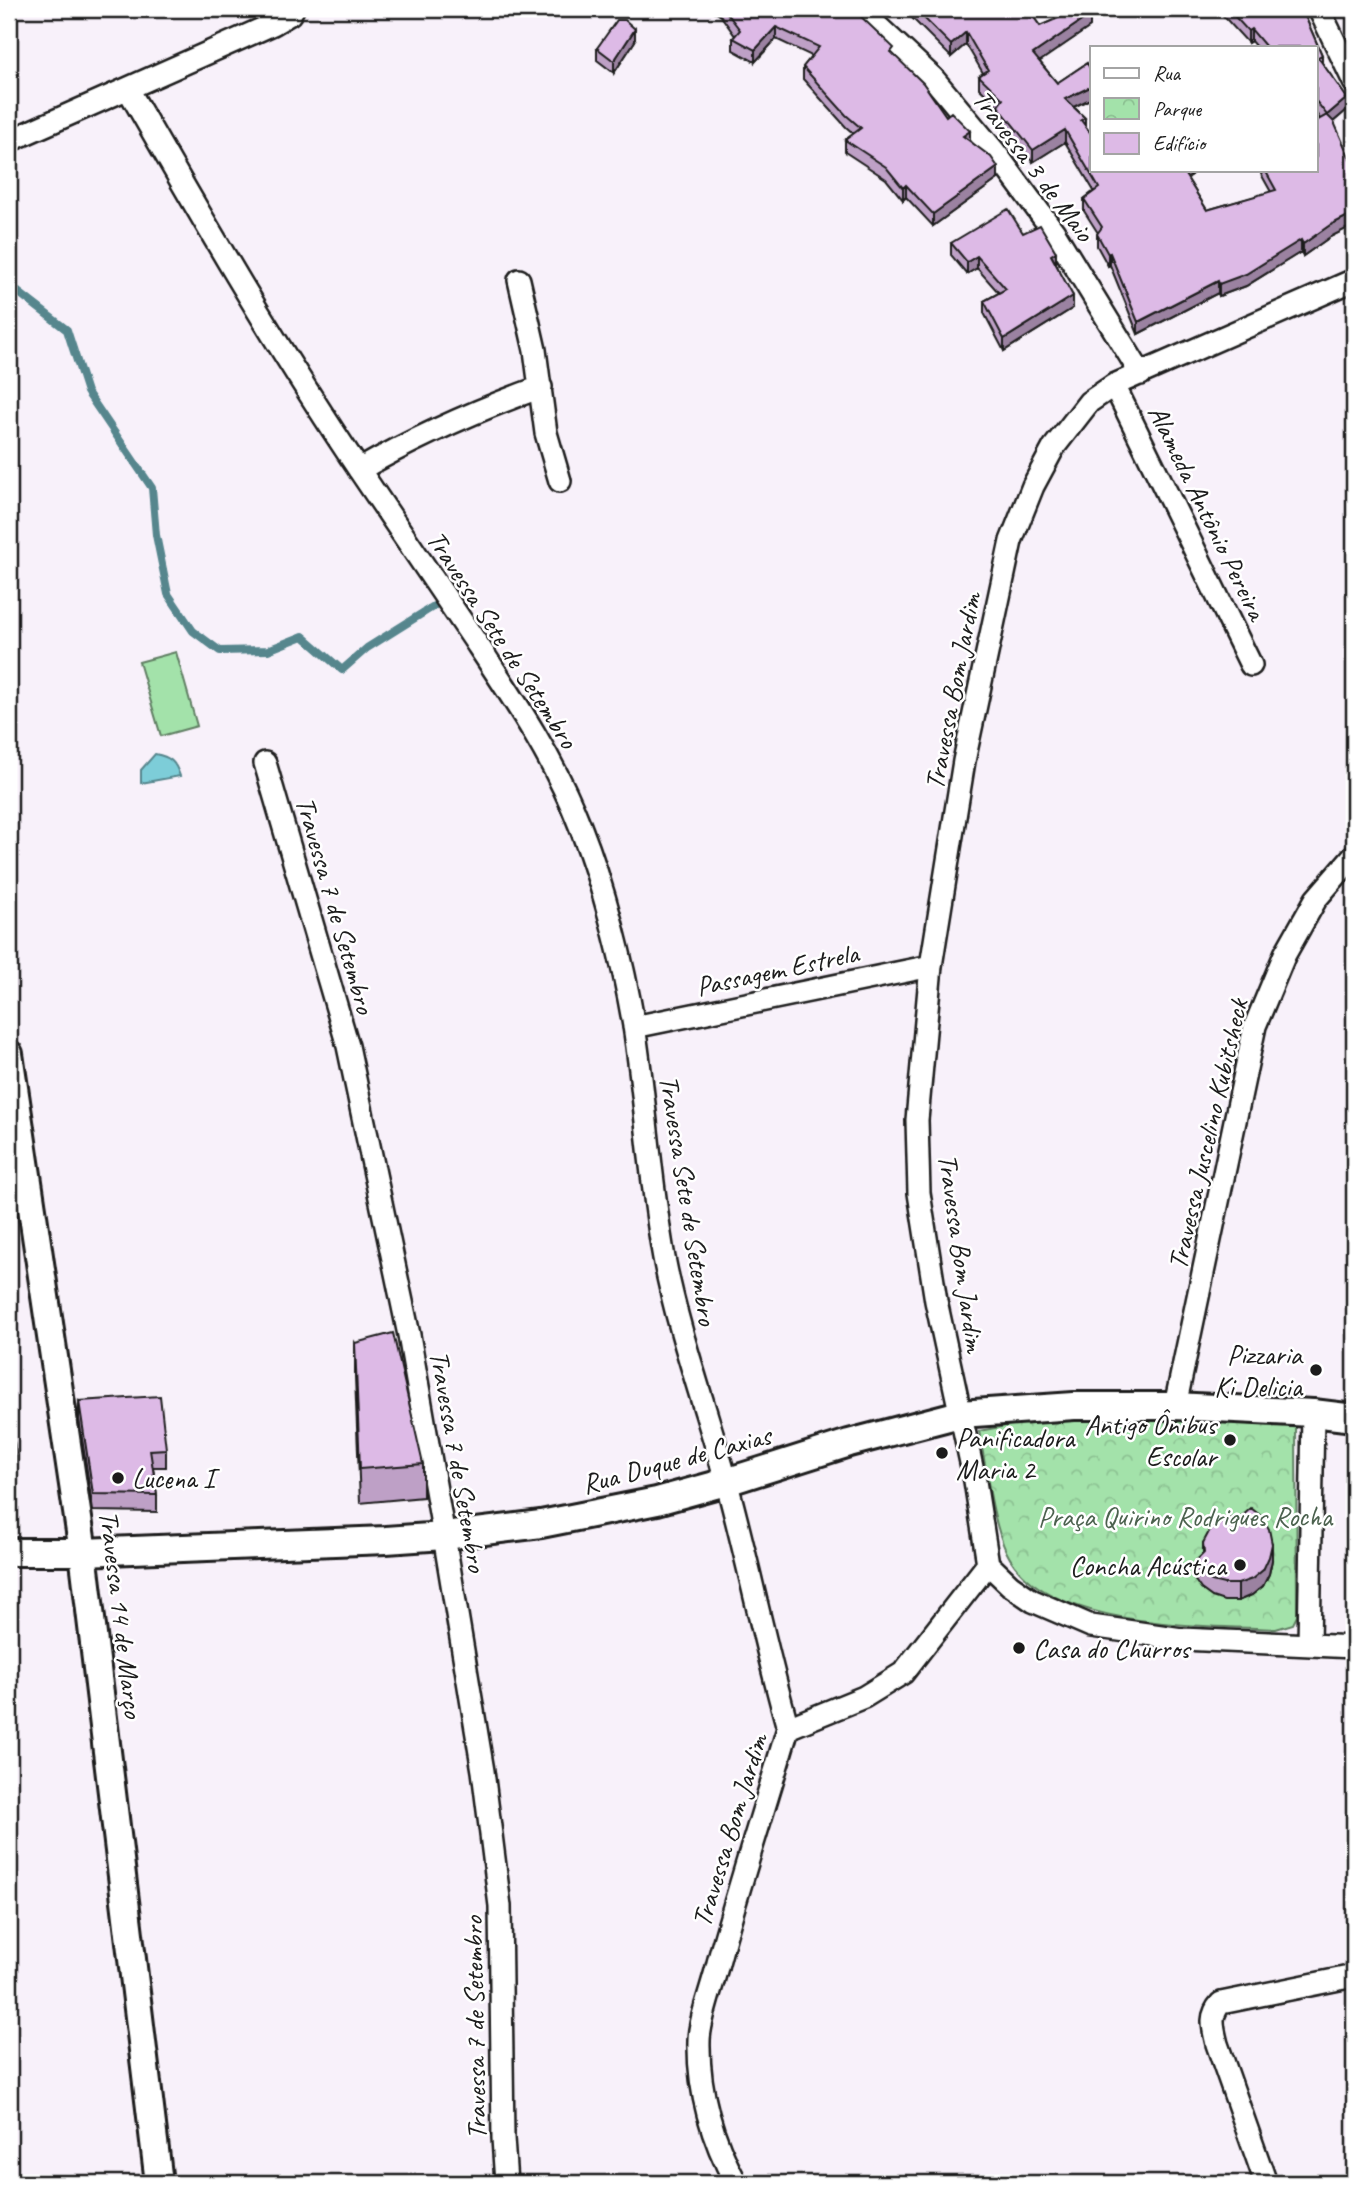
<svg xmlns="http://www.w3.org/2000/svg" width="1363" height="2192" font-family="Caveat,sans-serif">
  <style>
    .green { fill: #a3e2aa; stroke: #607f63; stroke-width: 2 }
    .park { fill: url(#park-crowns); stroke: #607f63; stroke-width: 2 }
    .water { fill: #7dcdd8; stroke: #56868d; stroke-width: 2 }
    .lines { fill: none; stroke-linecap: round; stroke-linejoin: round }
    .stream { stroke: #56868d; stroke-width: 8 }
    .minor-casing { stroke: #1c1c1c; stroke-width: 26 }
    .tertiary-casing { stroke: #1c1c1c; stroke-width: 32 }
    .minor { stroke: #fff; stroke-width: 21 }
    .tertiary { stroke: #fff; stroke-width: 26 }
    .wall { fill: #bea0c6; stroke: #1c1c1c; stroke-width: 2 }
    .shaded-wall { fill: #9b82a1; stroke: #1c1c1c; stroke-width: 2 }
    .building { fill: #ddbae6; stroke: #1c1c1c; stroke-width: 2 }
    .poi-dot { fill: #1c1c1c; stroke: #fff; stroke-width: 2.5 }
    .labels { text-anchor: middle; stroke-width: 5; stroke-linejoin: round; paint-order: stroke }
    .street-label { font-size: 28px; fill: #1c1c1c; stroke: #fff }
    .poi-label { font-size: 28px; fill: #1c1c1c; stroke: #fff; text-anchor: end }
    .park-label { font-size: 28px; fill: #4b614e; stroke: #fff }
  </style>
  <defs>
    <pattern id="park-crowns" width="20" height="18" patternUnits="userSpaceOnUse" patternTransform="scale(1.75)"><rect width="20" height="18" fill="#a3e2aa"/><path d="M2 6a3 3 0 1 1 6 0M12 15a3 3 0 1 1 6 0" fill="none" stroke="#8cc192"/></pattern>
  </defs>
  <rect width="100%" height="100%" fill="#f8f1fa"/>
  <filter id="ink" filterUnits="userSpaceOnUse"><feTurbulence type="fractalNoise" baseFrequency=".0143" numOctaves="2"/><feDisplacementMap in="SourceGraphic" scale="14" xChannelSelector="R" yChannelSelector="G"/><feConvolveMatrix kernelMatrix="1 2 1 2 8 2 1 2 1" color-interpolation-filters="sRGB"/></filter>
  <g filter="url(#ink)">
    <path class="green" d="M176,652L197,726L161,736L139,662Z"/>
    <path class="park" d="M1069,1414L1296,1423L1297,1616L1293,1624L1276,1629C1201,1625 1043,1630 1006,1551C992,1521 986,1465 979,1431Z"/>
    <path class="water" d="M155,754C170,757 175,761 180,776L141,783V770Z"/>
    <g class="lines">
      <path class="stream" d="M9,285L67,330L87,392L152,488L156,535L168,594L193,631L220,651L268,650L303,636L342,670L367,648L434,606"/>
      <g class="minor-casing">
        <path id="minor" d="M859,9L933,78L994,151L1054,232L1141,374
          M1319,9L1354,82
          M128,89C203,220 278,350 362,474C399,529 436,584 473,638C513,698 554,758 580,826C604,886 623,962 634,1026C646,1103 650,1181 664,1258C679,1335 706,1408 727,1484C749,1565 765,1647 788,1728
          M9,141L273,24L290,14L293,9
          M519,280L535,350L546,433L560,481
          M1114,385L1251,665
          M359,470C418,436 477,410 541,387
          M265,763L348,1046L409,1335L444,1536L483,1771L500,1906L503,2138L506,2183
          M634,1027L931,966
          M1175,1406L1255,1026L1285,954L1316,899L1354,855
          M988,1564L1010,1585L1033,1601L1091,1626L1182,1639L1354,1647
          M1309,1645L1313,1413
          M736,2183C712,2139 698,2092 699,2041C699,2020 713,1985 718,1963C739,1885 765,1807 788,1728L864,1697L903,1673L988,1564L975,1481L936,1301L919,1193L917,1120L931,966L964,761L1011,541L1033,486L1054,447L1089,402L1114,385L1354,280
          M1266,2183L1217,2044C1213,2027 1209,2016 1221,2003L1354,1976"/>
      </g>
      <g class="tertiary-casing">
        <path id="tertiary" d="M9,1054L83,1552L159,2183
          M9,1552H83L386,1540L444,1536L541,1524L657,1501L726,1482L849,1443L960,1414L1074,1406H1175L1313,1413L1354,1418"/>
      </g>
      <use href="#minor" class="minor"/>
      <use href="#tertiary" class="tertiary"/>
    </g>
    <path class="wall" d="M710,9H853L946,116L970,141L998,179L933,226L906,197L903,200L886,179L845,152V140L854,134L846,127L803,79V67L812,56L776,39L755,62L733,50V38L735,36L721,16Z
      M903,9H1028L1040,26L1079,9H1087L1090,15V27L1039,61L1057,83L1087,63L1092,72V98L1074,107L1085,118V126L1092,135V170H1119L1121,172L1124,170H1192V175L1187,178L1207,210L1271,192L1261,174V170H1316V121L1320,119L1316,113V47H1256L1251,41L1248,43L1217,9H1291L1294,14L1302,9L1322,55V63L1347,98V110L1333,122L1354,168V225L1330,237L1303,256L1301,252L1246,286L1219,296L1218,293L1138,334L1110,265L1108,266L1097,246V234L1098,233L1084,211V199L1094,191L1065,142L1033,162L998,118V106L979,88V76L983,73L966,44L951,57Z
      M635,41L614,73L597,60V48Z
      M1023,233L1056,263L1073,308L1004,351L984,313V301L999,293L977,268L967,274L951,255V243Z
      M355,1343L423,1464V1497L360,1503L355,1377Z
      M79,1401L166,1449V1467H153L157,1495V1512L93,1511L79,1419Z
      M9,1409L16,1454V1471L9,1472Z
      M1203,1543L1272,1560L1269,1574L1263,1586L1252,1595L1238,1601H1224L1212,1597L1201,1589L1194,1579V1563L1203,1554Z"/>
    <path class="shaded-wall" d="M1090,15V27L1033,66V54Z
      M776,27V39L755,62V50Z
      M635,29V41L614,73V61Z
      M1251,29V41L1248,43V31Z
      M966,32V44L951,57V45Z
      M1092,86V98L1065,111V99Z
      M1347,98V110L1327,127V115Z
      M1065,130V142L1033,162V150Z
      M970,131V143L963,136Z
      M998,167V179L933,226V214Z
      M1182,170H1192V175L1182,182Z
      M906,185V197L903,200V188Z
      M1354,213V225L1330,237L1303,256V244L1330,225Z
      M1301,240V252L1246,286L1219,296V284Z
      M1056,252V264L1051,255Z
      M1110,253V265L1108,266V254Z
      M977,256V268L967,274V262Z
      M1218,281V293L1138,334V322Z
      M1073,296V308L1004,351V339Z
      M1272,1544V1560L1269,1574L1263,1586L1252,1595L1238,1601V1584Z"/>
    <path class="building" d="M724,9H853L894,48L891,52L923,83L946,116L951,112L970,131L963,136L991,157L998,167L933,214L906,185L903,188L886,167L845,140L861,128L846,115L803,67L819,47L776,27L755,50L733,38L740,30Z
      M915,9H1028L1040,26L1079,9H1087L1090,15L1033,54L1057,83L1087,63L1092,72V86L1065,99L1085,118L1081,120L1092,135V170H1119L1121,172L1124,170H1182L1207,210L1276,190L1265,170H1316V121L1327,115L1334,122L1354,168V213L1330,225L1303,244L1301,240L1246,274L1219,284L1218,281L1138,322L1110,253L1108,254L1097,234L1102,227L1084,199L1099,188L1065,130L1033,150L998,106L1003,99L979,76L988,70L966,32L951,45Z
      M1228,9H1291L1294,14L1302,9L1322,55L1318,57L1347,98L1327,115L1316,101V47H1266L1251,29L1248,31Z
      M617,20H625L635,29L614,61L597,48Z
      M1008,209L1023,233L1040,225L1056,252L1051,255L1073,296L1004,339L984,301L1006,289L977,256L967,262L951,243Z
      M393,1333L423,1464L360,1469L355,1343Z
      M160,1396L166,1449L150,1450L157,1495L93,1494L79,1401Z
      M9,1409L16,1454L9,1455Z
      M1251,1508L1262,1517L1269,1529L1272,1544L1269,1557L1263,1570L1252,1579L1238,1584H1224L1212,1581L1201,1573L1194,1563L1204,1553L1203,1543L1212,1526L1230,1518H1240Z"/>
  </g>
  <g class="poi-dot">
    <circle cx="1316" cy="1370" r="7"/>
    <circle cx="1230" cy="1440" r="7"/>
    <circle cx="942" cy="1453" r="7"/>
    <circle cx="118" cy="1478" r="7"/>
    <circle cx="1240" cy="1565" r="7"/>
    <circle cx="1019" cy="1648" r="7"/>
  </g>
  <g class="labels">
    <g class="street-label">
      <text transform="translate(1034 165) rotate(53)" y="10">Travessa 3 de Maio</text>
      <text transform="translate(1208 512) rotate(64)" y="10">Alameda Antônio Pereira</text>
      <text transform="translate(503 639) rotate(57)" y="10">Travessa Sete de Setembro</text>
      <text transform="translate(952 691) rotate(-79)" y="10">Travessa Bom Jardim</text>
      <text transform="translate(336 905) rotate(74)" y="10">Travessa 7 de Setembro</text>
      <text transform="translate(777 969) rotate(-12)" y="10">Passagem Estrela</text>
      <text transform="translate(1207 1134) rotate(-77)" y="10">Travessa Juscelino Kubitsheck</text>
      <text transform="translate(689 1200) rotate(81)" y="10">Travessa Sete de Setembro</text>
      <text transform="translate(962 1253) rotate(82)" y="10">Travessa Bom Jardim</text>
      <text transform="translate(676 1459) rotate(-15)" y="10">Rua Duque de Caxias</text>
      <text transform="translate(459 1461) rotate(80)" y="10">Travessa 7 de Setembro</text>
      <text transform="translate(122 1614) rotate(83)" y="10">Travessa 14 de Março</text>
      <text transform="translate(729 1830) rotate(-73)" y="10">Travessa Bom Jardim</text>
      <text transform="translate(474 2028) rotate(-91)" y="10">Travessa 7 de Setembro</text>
    </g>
    <g class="poi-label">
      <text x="1302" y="1364">Pizzaria<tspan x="1302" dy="32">Ki Delicia</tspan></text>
      <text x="1216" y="1434">Antigo Ônibus<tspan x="1216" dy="32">Escolar</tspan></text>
      <text x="956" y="1447" text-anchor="start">Panificadora<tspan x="956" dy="32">Maria 2</tspan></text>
      <text x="132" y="1488" text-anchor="start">Lucena I</text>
      <text x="1226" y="1575">Concha Acústica</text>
      <text x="1033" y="1658" text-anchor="start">Casa do Churros</text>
    </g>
    <g class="park-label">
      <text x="1185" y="1526">Praça Quirino Rodrigues Rocha</text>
    </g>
  </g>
  <rect width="1363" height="2192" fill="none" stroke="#fff" stroke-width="35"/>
  <rect x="18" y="18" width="1328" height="2157" fill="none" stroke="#1c1c1c" stroke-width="2.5" filter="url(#ink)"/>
  <rect x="1090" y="46" width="228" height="126" fill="#ffffff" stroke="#a4a4a4" stroke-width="2"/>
  <rect x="1104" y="68" width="35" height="10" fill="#ffffff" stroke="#a4a4a4" stroke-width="2"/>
  <text x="1153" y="80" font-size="21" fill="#1c1c1c">Rua</text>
  <rect x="1104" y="98" width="35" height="21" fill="url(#park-crowns)" stroke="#a4a4a4" stroke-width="2"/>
  <text x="1153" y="116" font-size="21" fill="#1c1c1c">Parque</text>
  <rect x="1104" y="133" width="35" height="21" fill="#ddbae6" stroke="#a4a4a4" stroke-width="2"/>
  <text x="1153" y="150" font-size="21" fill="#1c1c1c">Edifício</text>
</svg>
